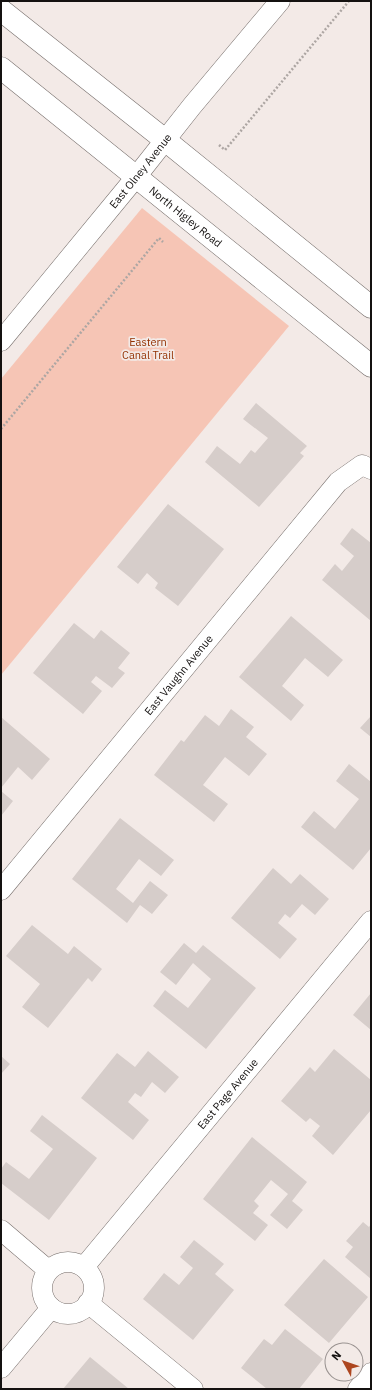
<svg xmlns="http://www.w3.org/2000/svg" width="372" height="1390" font-family="'IBM Plex Sans',sans-serif">
  <style>
    .green { fill: #f6c5b5 }
    .building { fill: #d6cdca }
    .lines { fill: none; stroke-linecap: round; stroke-linejoin: round }
    .minor-casing { stroke: #776f6c; stroke-width: 21 }
    .major-casing { stroke: #776f6c; stroke-width: 23 }
    .path { stroke: #ada6a3; stroke-width: 2.5; stroke-dasharray: 2 2; stroke-linecap: butt }
    .minor { stroke: #fff; stroke-width: 20 }
    .major { stroke: #fff; stroke-width: 22 }
    .labels { text-anchor: middle; stroke-width: 3.5; stroke-linejoin: round; paint-order: stroke }
    .street-label { font-size: 11px; fill: #141110; stroke: #f3eae7 }
    .park-label { font-size: 11px; fill: #933102; stroke: #f3eae7 }
  </style>
  <rect width="100%" height="100%" fill="#f3eae7"/>
  <path class="green" d="M142,208L289,326L1,675V379Z"/>
  <path class="building" d="M256,403L307,446L300,453L304,456L259,507L205,462L217,446L240,464L251,450L255,453L268,438L243,419Z
    M168,504L224,549L178,606L155,588L158,583L147,573L138,584L117,567Z
    M352,528L371,543V621L322,580L335,564L342,571L354,556L340,544Z
    M291,616L343,660L328,677L305,658L282,686L304,705L291,721L239,677Z
    M74,623L94,639L101,630L130,653L118,668L125,673L112,688L96,676L91,682L102,691L83,714L33,673Z
    M231,709L254,727L246,737L267,754L249,776L225,757L203,785L228,804L214,822L154,775L181,740L184,742L205,715L219,726Z
    M371,716V737L360,728Z
    M1,717L50,759L32,780L18,767L1,788Z
    M349,764L371,782V848L353,870L301,827L314,811L335,829L359,799L336,781Z
    M1,791L13,801L1,816Z
    M120,818L174,860L161,876L139,859L116,889L133,903L150,881L168,895L152,914L140,905L127,923L72,879Z
    M273,868L291,884L300,874L329,899L315,915L302,904L290,918L285,914L278,923L297,939L280,959L231,918Z
    M32,925L68,954L74,946L102,969L92,982L88,978L48,1028L22,1007L40,984L6,956Z
    M184,943L196,953L203,945L256,988L206,1049L153,1006L165,990L188,1008L211,979L193,963L176,985L160,972Z
    M371,993V1030L353,1015Z
    M334,1049L371,1080V1110L333,1155L312,1136L320,1126L310,1118L306,1122L281,1101L310,1067L315,1072Z
    M148,1051L179,1077L165,1093L152,1082L141,1097L135,1093L128,1102L149,1120L133,1140L81,1098L117,1053L135,1067Z
    M1,1056L10,1064L1,1074Z
    M42,1115L97,1158L49,1220L1,1183V1169L6,1162L29,1179L53,1149L30,1131Z
    M252,1137L307,1182L292,1201L303,1210L287,1229L270,1215L288,1194L271,1180L254,1201L259,1206L253,1213L268,1225L255,1241L203,1199Z
    M363,1222L369,1227L371,1224V1279L345,1257L353,1247L346,1241Z
    M194,1240L224,1264L215,1274L234,1290L193,1340L143,1299L164,1273L179,1285L193,1268L180,1257Z
    M324,1259L368,1297L329,1343L284,1305Z
    M285,1329L323,1359L299,1389H267L241,1368L264,1339L272,1345Z
    M90,1357L129,1389H63Z"/>
  <g class="lines">
    <g class="minor-casing">
      <g id="minor">
        <path id="s1" d="M1,341L136,177L192,106L280,1"/>
        <path id="s2" d="M1,890L338,482L362,465L371,469"/>
        <path d="M1,1230L48,1270"/>
        <circle cx="68" cy="1288" r="26"/>
        <path id="s3" d="M84,1267L371,921"/>
        <path d="M88,1303L193,1389"/>
        <path d="M1,1368L51,1308"/>
        <path d="M358,1389L371,1373"/>
      </g>
    </g>
    <g class="major-casing">
      <g id="major">
        <path d="M1,10L165,140L371,307"/>
        <path id="s4" d="M1,68L371,366"/>
      </g>
    </g>
    <path class="path" d="M219,145L225,150L349,1
      M1,429L159,238L163,242"/>
    <use href="#minor" class="minor"/>
    <use href="#major" class="major"/>
  </g>
  <g class="labels">
    <g class="street-label">
      <text dy="4" stroke="none"><textPath href="#s1" startOffset="220">East Olney Avenue</textPath></text>
      <text dy="4" stroke="none"><textPath href="#s4" startOffset="237">North Higley Road</textPath></text>
      <text dy="4" stroke="none"><textPath href="#s2" startOffset="279">East Vaughn Avenue</textPath></text>
      <text dy="4" stroke="none"><textPath href="#s3" startOffset="225">East Page Avenue</textPath></text>
    </g>
    <g class="park-label">
      <text x="148" y="346">Eastern<tspan x="148" dy="13">Canal Trail</tspan></text>
    </g>
  </g>
  <rect width="372" height="1390" fill="none" stroke="#141110" stroke-width="4"/>
  <g transform="translate(344 1362) rotate(310)"><circle r="19" fill="#f3eae7" stroke="#9a9391"/>
  <path d="M0-3L7 15L0 10L-7 15Z" fill="#ad461f"/>
  <text y="-6" font-size="11" font-weight="bold" text-anchor="middle" fill="#141110">N</text>
  </g>
</svg>
